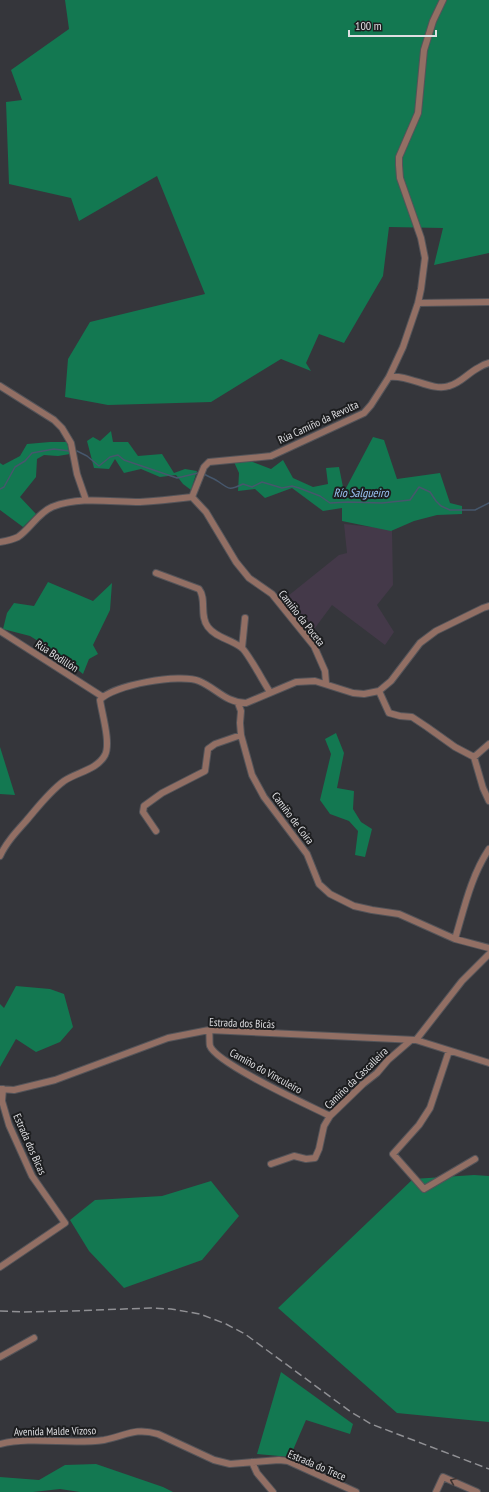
<svg xmlns="http://www.w3.org/2000/svg" width="489" height="1492" font-family="'PT Sans Narrow',sans-serif">
  <style>
    .industrial { fill: #443949 }
    .forest { fill: #137851 }
    .lines { fill: none; stroke-linecap: round; stroke-linejoin: round }
    .stream { stroke: #46576c; stroke-width: 1.5 }
    .minor-casing { stroke: #545459; stroke-width: 8 }
    .minor { stroke: #926f64; stroke-width: 6 }
    .rail { stroke: #909094; stroke-width: 1.5; stroke-dasharray: 8 4; stroke-linecap: butt }
    .oneway { stroke: #403634 }
    .labels { text-anchor: middle; stroke-width: 4; stroke-linejoin: round; paint-order: stroke }
    .street-label { font-size: 11px; fill: #dfdfe2; stroke: #1d1e20 }
    .water-label { font-size: 12px; font-style: italic; fill: #9bc3f5; stroke: #1d1e20 }
  </style>
  <rect width="100%" height="100%" fill="#35363b"/>
  <path class="industrial" d="M344,524L392,529L393,585L377,605L394,632L385,645L332,605L309,636L283,600L339,555L347,553Z"/>
  <path class="forest" d="M65,0H489V253L434,265L443,228L389,227L383,276L344,343L319,334L306,363L311,371L281,359L211,402L108,405L65,397L68,359L90,322L205,294L157,176L79,221L71,198L9,184L6,102L22,100L11,70L69,29Z
    M111,431L113,442H128L138,456L162,454L174,473L185,469L197,471L191,490L183,484L176,475L160,477L141,469L124,473L115,459L109,469L94,468L87,441L93,437L100,441Z
    M373,437L384,440L397,479L440,473L450,503L462,506V514L437,515L414,521L391,531L342,521V508L323,511L292,488L265,498L255,489L238,491L239,473L234,462L245,459L271,469L283,460L293,478L313,487L328,484L326,468L339,467L344,492Z
    M50,442H67L70,454L58,456L44,455L37,459L36,477L20,497L36,514L23,527L0,510V463L3,465L20,456L27,444Z
    M48,582L93,601L112,583L110,610L93,645L98,654L89,659L83,674L59,654L30,636L3,629L7,613L14,603L34,606Z
    M336,733L344,753L337,788L354,791L353,809L361,822L372,829L365,857L355,855L358,831L349,821L330,814L320,800L331,754L325,739Z
    M0,747L15,795L0,794Z
    M16,986L50,989L64,994L73,1027L60,1042L36,1052L16,1039L0,1067V1004L4,1008Z
    M474,1175L489,1176V1422L397,1413L278,1308L413,1179Z
    M211,1181L239,1216L202,1260L124,1288L89,1251L70,1220L95,1200L162,1196Z
    M281,1372L353,1424L350,1434L306,1420L290,1457L257,1454Z
    M96,1464L163,1487L173,1492H80L60,1489L33,1492H0V1477L39,1480L65,1465Z"/>
  <g class="lines">
    <path class="stream" d="M77,451L87,456L99,466L110,457L118,455L124,460L177,478L198,473
      M204,474C209,477 215,479 219,482C230,490 230,490 243,484L252,487L262,482L282,488L292,486L299,488L320,496L330,503L348,502L382,503L410,500L419,487L430,492L436,501L441,506L450,510H475L489,503
      M0,489L4,487L15,467L25,461L32,453L54,449L69,451"/>
    <g class="minor-casing">
      <path id="minor" d="M418,303L489,302
        M389,377C409,374 432,392 449,386C461,383 468,373 478,368C481,366 485,364 489,363
        M0,386L54,420L62,428L71,443L77,474L86,500
        M192,497L206,512L236,562L249,578L272,594L314,646L325,671L326,683
        M0,542C6,541 12,540 18,537C30,529 38,513 52,507C81,496 110,502 140,502C157,501 175,499 192,497L204,467L209,462L271,456L364,413L371,405L389,377L403,347L418,303L421,289L425,258L421,238L400,178L399,165V157L418,113L424,50L433,21L443,0
        M156,573L199,589C207,599 199,616 208,627C216,638 231,639 242,648C248,653 264,683 270,692
        M0,631L103,697
        M242,648L245,618
        M379,691L389,713L400,716L412,717L427,727L455,747L474,757L483,788L489,801
        M238,703L241,711L240,723L241,735L252,775L264,797L307,854L319,884L330,894L354,906L372,910L399,914L455,939L489,948
        M474,757L489,744
        M156,831L143,812L144,806L162,793L205,771L208,749L215,744L241,735
        M0,856C6,843 16,832 26,821C38,807 49,792 64,781C77,772 97,770 105,755C111,743 102,714 100,700C112,685 181,673 199,681C216,688 226,703 246,703L296,682L315,681L353,693L364,694L379,691L391,681L420,643L436,631L483,608L489,606
        M455,939C464,909 471,876 489,849
        M209,1030C210,1035 209,1042 210,1046C217,1064 310,1106 330,1116
        M416,1040L462,981L489,954
        M449,1051L430,1108L419,1125L393,1154L424,1189L475,1159
        M0,1089L14,1090L55,1080L168,1038L209,1030L416,1040L489,1063
        M271,1164L294,1156L306,1159L315,1158L319,1149L324,1126L330,1116L363,1084L377,1073L388,1060L410,1041
        M0,1267L65,1223L32,1176L9,1125L2,1101L3,1089
        M0,1357L34,1338
        M0,1444C34,1436 69,1445 104,1440C126,1436 134,1427 158,1434L214,1460L230,1464L279,1460L288,1461L356,1492
        M252,1462L257,1473L273,1492
        M436,1492L443,1477L477,1492"/>
    </g>
    <use href="#minor" class="minor"/>
    <path class="rail" d="M0,1311L24,1312L71,1311L151,1308L171,1309L200,1314L226,1324L245,1334L351,1412L371,1424L489,1469"/>
  </g>
  <defs><path id="oneway-chevron" d="M-2-3.5L2.5 0L-2 3.5" fill="none" stroke-width="1.6" stroke-linecap="round" stroke-linejoin="round"/></defs>
  <use class="oneway" href="#oneway-chevron" transform="translate(453 1481) rotate(-157)"/>
  <g class="labels">
    <g class="street-label">
      <text transform="translate(318 422) rotate(-25)" y="4">Rúa Camiño da Revolta</text>
      <text transform="translate(302 618) rotate(52)" y="4">Camiño da Poceta</text>
      <text transform="translate(57 656) rotate(33)" y="4">Rúa Bodillón</text>
      <text transform="translate(293 818) rotate(53)" y="4">Camiño de Coira</text>
      <text transform="translate(242 1023) rotate(2)" y="4">Estrada dos Bicás</text>
      <text transform="translate(266 1071) rotate(29)" y="4">Camiño do Vinculeiro</text>
      <text transform="translate(356 1078) rotate(-44)" y="4">Camiño da Cascalleira</text>
      <text transform="translate(30 1144) rotate(66)" y="4">Estrada dos Bicas</text>
      <text transform="translate(55 1431) rotate(-1)" y="4">Avenida Malde Vizoso</text>
      <text transform="translate(317 1465) rotate(23)" y="4">Estrada do Trece</text>
    </g>
    <g class="water-label">
      <text x="361" y="497">Río Salgueiro</text>
    </g>
  </g>
  <path d="M349 30v6h87v-6" fill="none" stroke="#dfdfe2" stroke-width="2"/>
  <text x="355" y="30" font-size="12" fill="#dfdfe2" stroke="#1d1e20" stroke-width="3" paint-order="stroke">100 m</text>
</svg>
